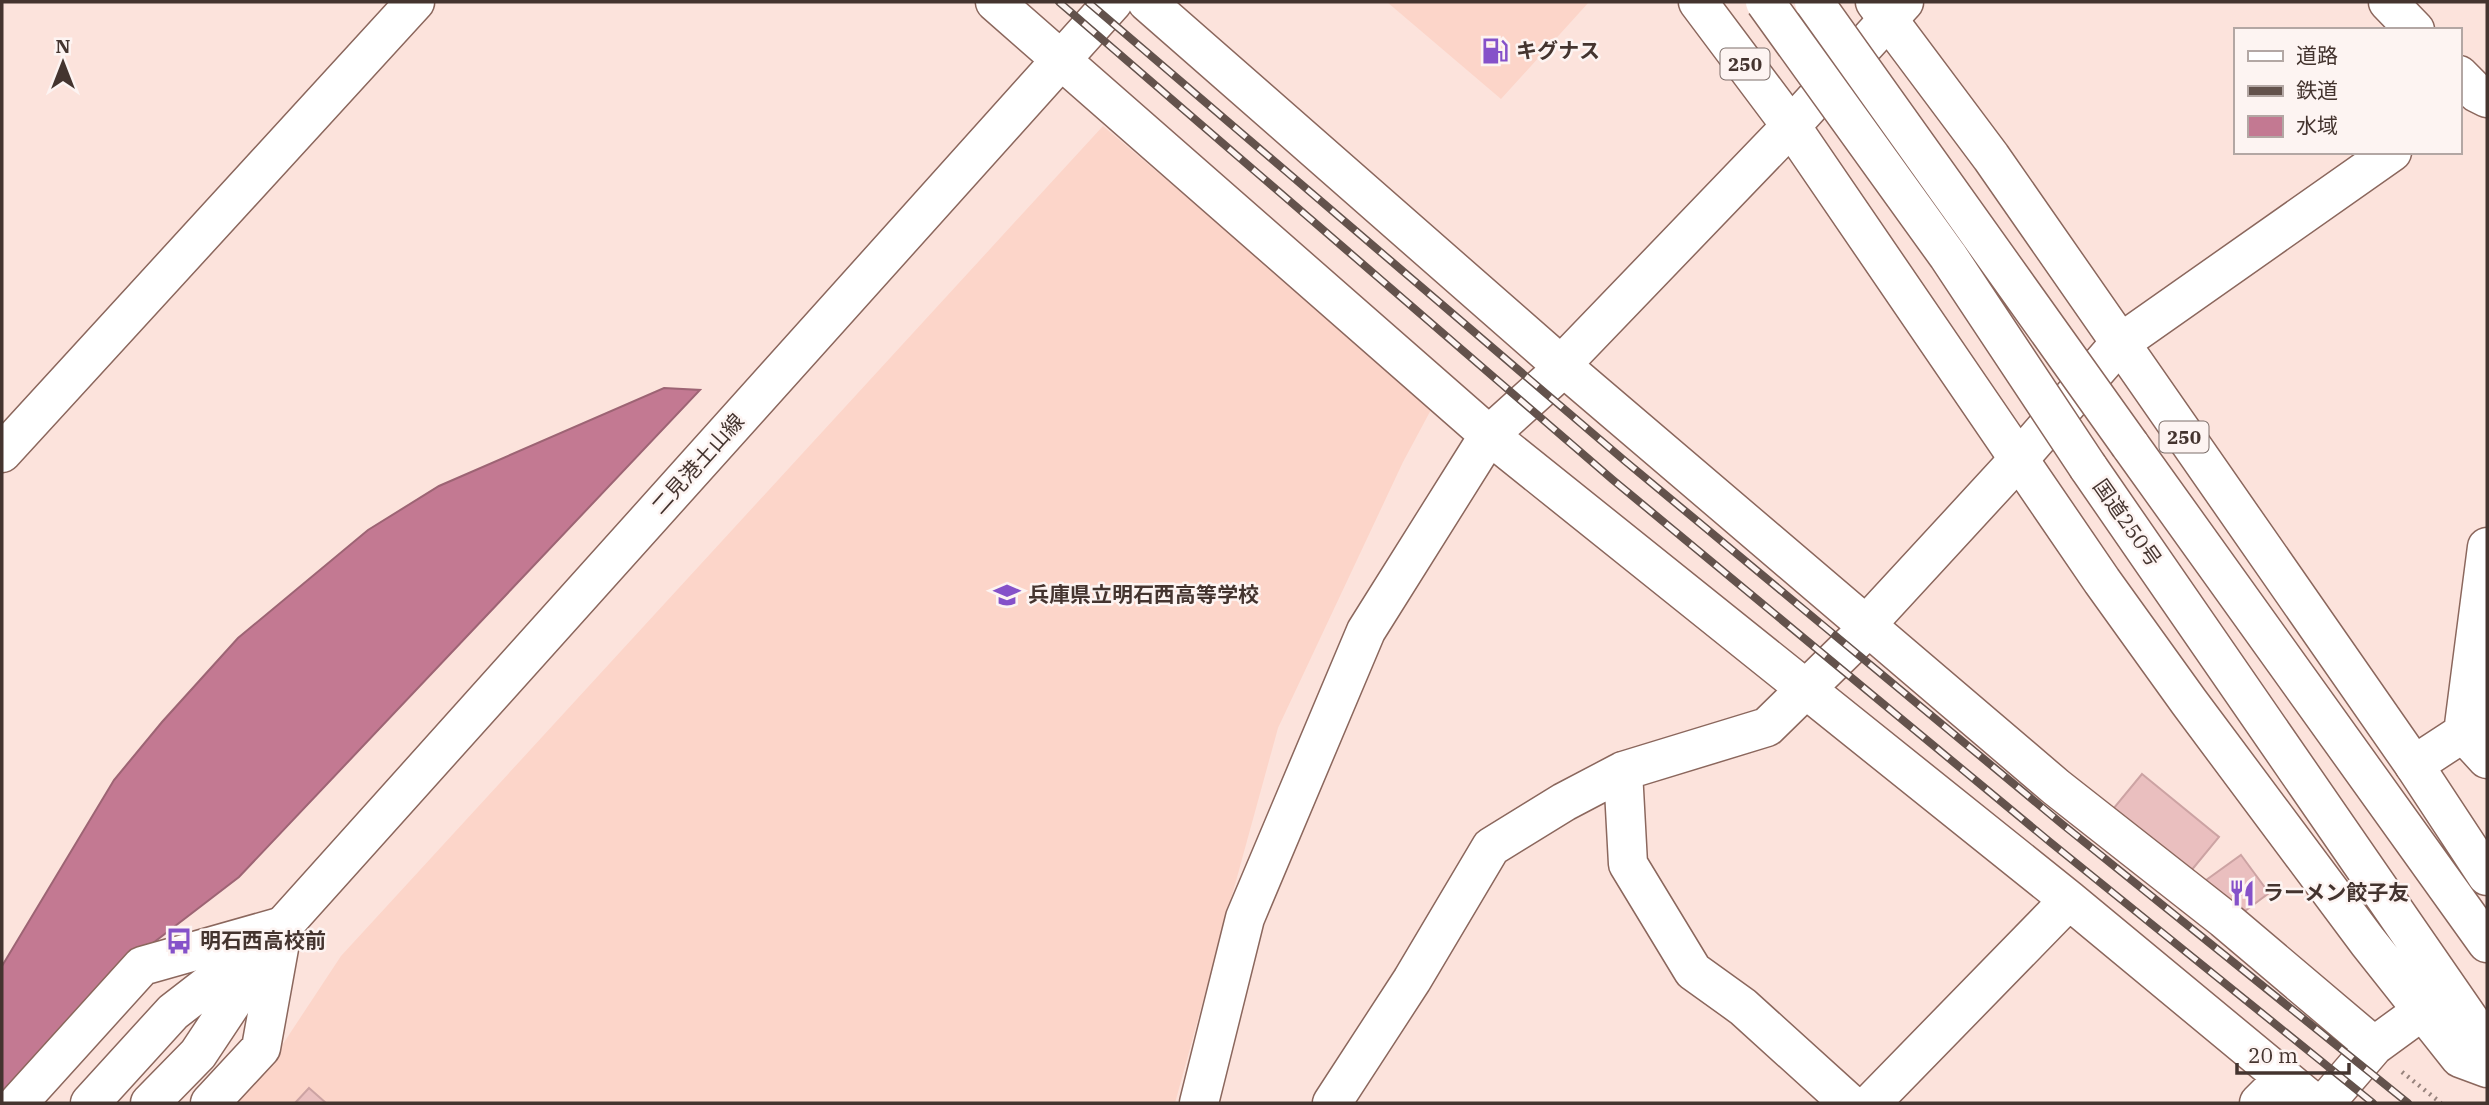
<svg xmlns="http://www.w3.org/2000/svg" width="2489" height="1105" font-family="'IBM Plex Serif','Noto Sans JP',serif">
  <style>
    .built { fill: #fcd5c9 }
    .water { fill: #c37992; stroke: #9d6474; stroke-width: 2 }
    .building { fill: #eabfbf; stroke: #cca3a3; stroke-width: 2 }
    .lines { fill: none; stroke-linecap: round; stroke-linejoin: round }
    .street-casing { stroke: #8b675d; stroke-width: 41 }
    .secondary-casing { stroke: #8b675d; stroke-width: 41 }
    .highway-casing { stroke: #8b675d; stroke-width: 41 }
    .path { stroke: #97837d; stroke-width: 4.5; stroke-dasharray: 2 5; stroke-linecap: butt }
    .street { stroke: #fff; stroke-width: 38 }
    .secondary { stroke: #fff; stroke-width: 38 }
    .highway { stroke: #fff; stroke-width: 38 }
    .rail-casing { stroke: #63524c; stroke-width: 8 }
    .rail { stroke: #fdf4f2; stroke-width: 5; stroke-dasharray: 16; stroke-linecap: butt }
    .highway-bridge-casing { stroke: #8b675d; stroke-width: 41; stroke-linecap: butt }
    .highway-bridge { stroke: #fff; stroke-width: 38 }
    .labels { text-anchor: middle; stroke-width: 5; stroke-linejoin: round; paint-order: stroke }
    .shield { fill: #fdf4f2; stroke: #7c6e6a; stroke-width: 2 }
    .shield-label { font-size: 19px; font-weight: bold; fill: #44342f }
    .poi-label { font-size: 21px; font-weight: bold; fill: #44342f; stroke: #fdf4f2; text-anchor: start }
    .street-label { font-size: 21px; fill: #44342f; stroke: #fdf4f2 }
  </style>
  <rect width="100%" height="100%" fill="#fce3dc"/>
  <path class="built" d="M1387,2H1589L1501,99Z
    M1103,126L1433,406L1403,462L1278,728L1175,1103H233L275,1056L341,956Z"/>
  <path class="water" d="M664,388L700,390L239,877L140,953L2,1101V966L114,780L162,722L238,638L368,530L439,486Z"/>
  <path class="building" d="M2142,774L2219,837L2190,872L2113,809Z
    M2241,855L2269,893L2241,914L2202,883Z
    M309,1088L326,1103H295Z"/>
  <g class="lines">
    <g class="street-casing">
      <path id="street" d="M995,2L1489,435L2069,900L2314,1103
        M1147,2L1561,365L2056,787L2224,919L2374,1046
        M2388,2L2415,30
        M2459,75L2477,93L2487,98
        M2,453L415,2
        M2485,721L2463,733L2487,759
        M2414,765L2463,733L2487,547
        M1623,771L1628,864L1693,971L1743,1007L1849,1103
        M18,1103L142,966L283,926L261,1048L210,1103
        M1199,1103L1245,918L1366,631L1489,435L1550,380L1561,365L1791,126L1904,2
        M1332,1103L1412,980L1491,847L1564,802L1623,771L1767,727L1862,634L1866,625L2019,459L2119,344L2392,152
        M1871,1103L2069,900
        M2259,1103L2284,1078
        M2325,1103L2374,1046L2422,1011"/>
    </g>
    <g class="secondary-casing">
      <path id="secondary" d="M90,1103L173,1012L257,947
        M150,1103L198,1054L283,926L1113,2"/>
    </g>
    <g class="highway-casing">
      <path id="highway" d="M1698,2L1791,126L2102,581L2189,702L2368,942L2460,1058L2487,1068
        M1875,2L1991,157L2414,765L2487,876
        M2130,445L2487,943
        M2088,467L2487,1045"/>
    </g>
    <path class="path" d="M2402,1072L2441,1103"/>
    <use href="#street" class="street"/>
    <use href="#secondary" class="secondary"/>
    <use href="#highway" class="highway"/>
    <g class="rail-casing">
      <path id="rail" d="M1059,2L1613,480L2050,842L2373,1103
        M1088,2L1625,461L2062,824L2408,1103"/>
    </g>
    <use href="#rail" class="rail"/>
    <g class="highway-bridge-casing">
      <path id="highway-bridge" d="M1765,2L1948,256L2088,467
        M1814,2L2130,445"/>
    </g>
    <use href="#highway-bridge" class="highway-bridge"/>
  </g>
  <defs>
    <g id="fuel-bare" transform="scale(2.1)"><path d="M-5.5-6h7V0h2V4h1.3V-2.5L3-4.5l.8-.8L6-3V5H2.5V1h-1V6h-7ZM-4.2-4.7v3.2H.2V-4.7Z" fill="#8551c9" stroke="#fdf4f2" stroke-width="2.5" paint-order="stroke"/></g>
    <g id="school-bare" transform="scale(2.1)"><path d="M0-5L7-2L0 1L-7-2ZM-4 1L0 2.5L4 1V4Q0 6-4 4Z" fill="#8551c9" stroke="#fdf4f2" stroke-width="2.5" paint-order="stroke"/></g>
    <g id="restaurant-bare" transform="scale(2.1)"><path d="M-5-6h1v4h1v-4h1v4h1v-4h1v5L-1.5 .5V6h-2V.5L-5-1ZM5-6V6H3V1.5H1.5Q1.5-4 5-6Z" fill="#8551c9" stroke="#fdf4f2" stroke-width="2.5" paint-order="stroke"/></g>
    <g id="bus-bare" transform="scale(2.1)"><path d="M-5-6H5V4H4V6H2V4H-2V6H-4V4H-5ZM-3.5-4V0h7V-4ZM-3.5 1.2v1.5H-2V1.2ZM2 1.2v1.5H3.5V1.2Z" fill="#8551c9" stroke="#fdf4f2" stroke-width="2.5" paint-order="stroke"/></g>
  </defs>
  <g fill-rule="evenodd">
    <use href="#fuel-bare" x="1495" y="51"/>
    <use href="#school-bare" x="1007" y="595"/>
    <use href="#restaurant-bare" x="2242" y="893"/>
    <use href="#bus-bare" x="179" y="941"/>
  </g>
  <g class="labels">
    <g class="shield">
      <rect x="1720.5" y="48.5" width="49" height="31" rx="5"/>
      <rect x="2159.5" y="421.5" width="49" height="31" rx="5"/>
    </g>
    <g class="shield-label">
      <text x="1745" y="71">250</text>
      <text x="2184" y="444">250</text>
    </g>
    <g class="poi-label">
      <text x="1516" y="58">キグナス</text>
      <text x="1028" y="602">兵庫県立明石西高等学校</text>
      <text x="2263" y="900">ラーメン餃子友</text>
      <text x="200" y="948">明石西高校前</text>
    </g>
    <g class="street-label">
      <text transform="translate(698 464) rotate(-48)" y="7">二見港土山線</text>
      <text transform="translate(2127 523) rotate(55)" y="7">国道250号</text>
    </g>
  </g>
  <rect width="2489" height="1105" fill="none" stroke="#44342f" stroke-width="7"/>
  <rect x="2234" y="28" width="228" height="126" fill="#fdf4f2" stroke="#b3a7a4" stroke-width="2"/>
  <rect x="2248" y="51" width="35" height="10" fill="#ffffff" stroke="#b3a7a4" stroke-width="2"/>
  <text x="2296" y="63" font-size="21" fill="#44342f">道路</text>
  <rect x="2248" y="86" width="35" height="10" fill="#63524c" stroke="#b3a7a4" stroke-width="2"/>
  <text x="2296" y="98" font-size="21" fill="#44342f">鉄道</text>
  <rect x="2248" y="116" width="35" height="21" fill="#c37992" stroke="#b3a7a4" stroke-width="2"/>
  <text x="2296" y="133" font-size="21" fill="#44342f">水域</text>
  <g transform="translate(63 63)" stroke="#fdf4f2" stroke-width="5" paint-order="stroke">
  <path d="M0-5L12 26L0 18L-12 26Z" fill="#44342f"/>
  <text y="-10" font-size="19" font-weight="bold" text-anchor="middle" fill="#44342f">N</text>
  </g>
  <path d="M2237 1063v10h112v-10" fill="none" stroke="#44342f" stroke-width="3.5"/>
  <text x="2248" y="1063" font-size="21" fill="#44342f" stroke="#fdf4f2" stroke-width="5" paint-order="stroke">20 m</text>
</svg>
